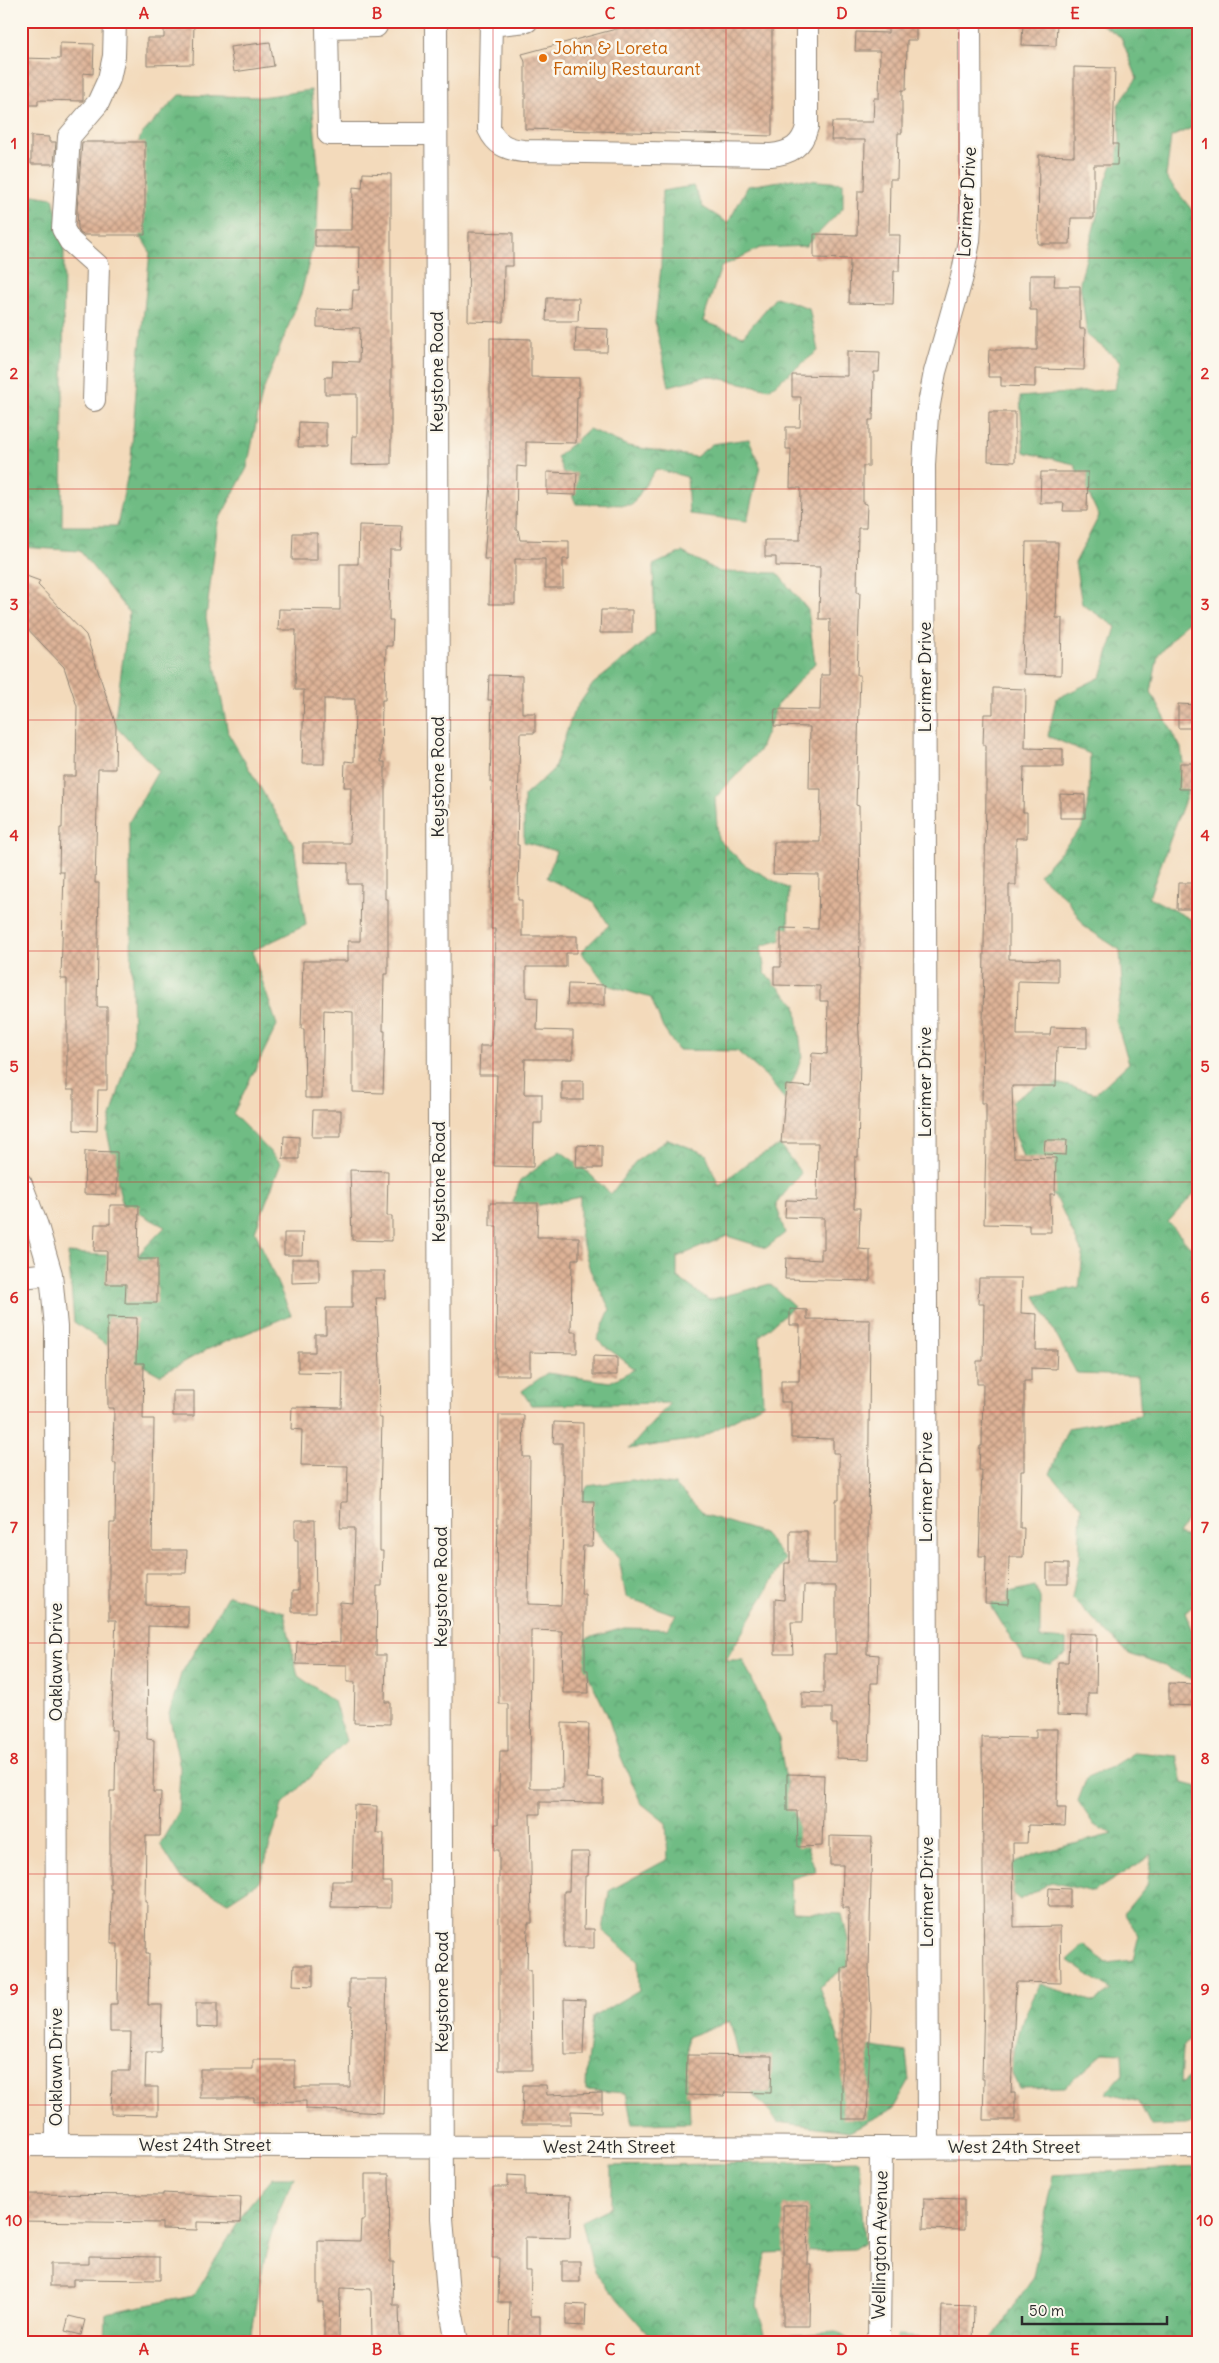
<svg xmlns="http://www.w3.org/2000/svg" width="1219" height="2363" font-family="Delius,sans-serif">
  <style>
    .forest { fill: url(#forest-crowns); stroke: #4d7458 }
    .building { fill: url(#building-cross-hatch) }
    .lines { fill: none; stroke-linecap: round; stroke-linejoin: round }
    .minor-casing { stroke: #8f8273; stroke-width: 24 }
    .minor { stroke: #fff; stroke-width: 22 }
    .grid { fill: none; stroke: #d62828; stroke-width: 1; stroke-opacity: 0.55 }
    .food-dot { fill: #e8710a; stroke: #fbf7ec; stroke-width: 2 }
    .labels { text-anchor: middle; stroke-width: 5; stroke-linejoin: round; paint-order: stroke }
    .food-label { font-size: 18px; fill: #c56008; stroke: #fbf7ec; text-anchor: start }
    .street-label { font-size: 18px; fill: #2b2b2b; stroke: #fbf7ec }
    .neatline { fill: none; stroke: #d62828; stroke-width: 2 }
    .grid-label { font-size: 16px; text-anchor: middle; font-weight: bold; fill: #d62828 }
  </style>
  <defs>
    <pattern id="forest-crowns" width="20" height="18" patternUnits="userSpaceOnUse" patternTransform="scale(1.25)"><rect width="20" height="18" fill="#6fbc84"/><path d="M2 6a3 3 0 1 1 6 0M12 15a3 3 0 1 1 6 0" fill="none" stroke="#5b996c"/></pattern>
    <pattern id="building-cross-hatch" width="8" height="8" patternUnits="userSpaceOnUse" patternTransform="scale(1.25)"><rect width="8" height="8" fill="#deb397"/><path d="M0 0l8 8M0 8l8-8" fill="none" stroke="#b4927b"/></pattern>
  </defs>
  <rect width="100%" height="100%" fill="#fbf7ec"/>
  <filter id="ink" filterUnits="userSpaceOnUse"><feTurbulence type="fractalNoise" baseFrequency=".02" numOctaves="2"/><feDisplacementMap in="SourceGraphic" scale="10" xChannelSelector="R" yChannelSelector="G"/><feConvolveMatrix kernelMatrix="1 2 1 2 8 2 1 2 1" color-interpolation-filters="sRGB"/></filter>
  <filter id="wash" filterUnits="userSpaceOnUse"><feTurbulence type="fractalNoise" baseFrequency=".0096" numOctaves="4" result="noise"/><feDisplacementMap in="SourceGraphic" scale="20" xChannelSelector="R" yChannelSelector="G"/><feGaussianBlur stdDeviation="1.12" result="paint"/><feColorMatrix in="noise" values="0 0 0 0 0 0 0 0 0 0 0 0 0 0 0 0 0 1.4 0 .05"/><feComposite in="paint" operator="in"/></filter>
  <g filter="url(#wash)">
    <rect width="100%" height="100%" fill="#f3dabb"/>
    <path class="forest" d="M1096,21H1198V125L1171,137L1166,177L1198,218V614L1185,624L1158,655L1151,692L1181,748L1187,794L1149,897L1198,923V1189L1168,1222L1198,1255V1336L1193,1402L1198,1427V1503L1178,1534L1198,1540V1601L1185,1613L1198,1643V1683L1164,1666L1129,1654L1072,1598L1079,1558L1081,1506L1050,1474L1068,1428L1141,1415L1138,1376L1077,1374L1035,1296L1079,1287L1083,1255L1058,1201L1025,1163L1005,1106L1045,1080L1096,1093L1129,1063L1116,1021L1122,985L1120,950L1085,927L1067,899L1039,875L1082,828L1089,799L1090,754L1048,736L1056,699L1101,677L1116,627L1082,604L1075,563L1099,516L1074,464L1024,452L1020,397L1115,389L1120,361L1087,335L1080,282L1105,184L1120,143L1118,105L1137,78L1121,37Z
      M311,90L319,176L317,228L302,291L262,394L247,468L218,522L206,618L228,733L294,845L306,925L252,951L277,1025L233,1114L281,1163L255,1231L291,1315L206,1350L160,1375L111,1348L74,1322L68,1253L136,1257L165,1227L122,1204L107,1131L133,1042L129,822L158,771L114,725L129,613L80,551L21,547V193L53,198L64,242L62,526H117L131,459L137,377L150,252L119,200L141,135L179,95L261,97Z
      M793,179L843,183V208L806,246L760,248L721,267L703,321L743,336L776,297L809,308L818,351L769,389L708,376L669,386L655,322L661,267L662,191L693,186L703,207L728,223L748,186Z
      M589,429L628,446L696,457L712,444L749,439L760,466L747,521L689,514L687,477L656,469L632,505L576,504L557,457Z
      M682,552L720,572L777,573L808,610L815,663L778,704L759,751L715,798L718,839L745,865L789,889L788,938L761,946L765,973L796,1005L802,1057L785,1100L766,1076L737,1051L678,1050L663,1028L651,998L607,985L581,952L609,925L593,901L547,878L556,851L524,842V796L554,769L573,713L593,684L632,653L655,632L653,565Z
      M668,1139L706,1154L719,1186L747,1163L780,1145L801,1173L776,1204L785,1233L766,1248L727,1236L677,1257V1277L709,1300L770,1284L794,1306L760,1336L763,1404L698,1439L629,1449L670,1403L531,1405L522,1391L547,1373L610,1382L635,1369L597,1340L610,1309L590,1270L580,1234V1197L510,1211L520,1181L560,1151L582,1167L611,1194L635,1162Z
      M631,1480L675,1485L705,1515L763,1533L785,1559L726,1660H743L779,1739L789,1800L816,1871L790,1879L793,1912L842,1914L853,1962L819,1987L840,2042L906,2052L909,2081L893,2109L849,2131L778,2122L746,2086L730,2021L687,2037L690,2123L632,2124L626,2093L586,2090L587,2062L593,2017L639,1990L638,1960L603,1931L609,1891L668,1859L666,1823L641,1803L621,1757L607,1714L581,1660L585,1639L624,1628L667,1629L676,1615L626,1597L619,1559L574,1506L588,1486Z
      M1035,1586L1040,1598V1638L1066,1640V1654L1050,1664L1024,1659L991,1606L1001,1594Z
      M228,1595L284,1612L298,1676L334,1701L346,1741L282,1805L259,1882L228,1902L182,1879L160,1844L178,1813L180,1768L169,1714L181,1674Z
      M1135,1752L1177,1756L1183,1783L1198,1787V2027L1182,2049L1180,2084L1198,2070V2121L1186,2125L1151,2126L1139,2102L1106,2093L1123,2074L1122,2053L1104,2052L1065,2087L1019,2088L1009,2068L1023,2019L1040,1984L1094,2002L1111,1990L1067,1960L1084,1945L1106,1963L1133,1960L1139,1936L1124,1913L1147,1885L1152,1855L1093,1892L1052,1882L1020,1900L1006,1888V1867L1035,1854L1113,1834L1094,1825L1078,1801L1087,1777L1111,1767Z
      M859,2161L864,2242L854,2249L766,2253L757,2305L766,2337L837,2332L853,2342H655L594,2272L582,2221L611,2207V2166Z
      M1198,2167V2312L1193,2323L1198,2342H897V2336L990,2342L1033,2277L1053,2175Z
      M273,2177H295C268,2225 260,2279 251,2332V2342H105L106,2313L193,2296L249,2205Z"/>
    <g id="blocks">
      <path class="building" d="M646,21H772V136L525,129V62L522,54Z
        M888,21H916V40H907L906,90H902V133H898L897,179H890L889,235H900L899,271H894L893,304L849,303L850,259L814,258V234L857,235L858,191H864L865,140H831L832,122H873L874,98H879L880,51H855L856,32L888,33Z
        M1023,21H1057L1056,46L1022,45Z
        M164,23H194L193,64L147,65V38H164Z
        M270,42L274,66L234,72L230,47Z
        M60,43L94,44L93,74L83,73V101L38,100V105H23L21,58L60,59Z
        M1074,67L1115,68L1113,144H1118L1117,165H1094V218H1071L1070,244H1038L1039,155L1074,156Z
        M31,136L49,137V142H56L54,164H31Z
        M82,142H145V235H83L80,233L78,228L77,210Z
        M363,173L391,174V464L351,465L352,436H357V394H325V377H332L333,361L359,362L360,328L317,327V309L352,310L353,290H359L360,247H315V230H352L353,187L362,188Z
        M469,232L513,233V266H504L503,322L468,321Z
        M1030,275H1055L1054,286H1080V329H1085L1084,370L1035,369V387L1001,386V377H988L989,350H1037V310H1030Z
        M547,298H579L578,321H546Z
        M576,328L608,329L607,352H575Z
        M490,338L531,339V377L579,378V397H577L576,443L526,442V467L517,466L516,530H518L520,540L569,541V559H563V588H545V559H515V604H489L490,559H484L490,483Z
        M847,351L880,352L879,372H874L873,420H869V466H863V503L867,504L866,528H858L857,592H860L857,675H860L856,805L859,806L860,936L858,1015L860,1054L858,1157H855L854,1208H860L859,1249L870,1250V1281L785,1279L786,1258L821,1260V1249H824V1218L785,1217L786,1200L817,1201L818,1143H781L786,1085L811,1087L812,1053L827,1054L828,1001H820V986L774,985V967H781V928L818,929L819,875L773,874L774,842H820L821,789H809L810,727L774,726L775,709L820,710L821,675H829L830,619H819L820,567L776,566V557H765V540H800L801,488H790L791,449H786V427H800L801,397H792V375L847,376Z
        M989,412H1015V462L988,461Z
        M299,422L326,423V447H298Z
        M547,472L577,473L576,495L547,494Z
        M1041,472H1088L1087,511H1063L1064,503H1040Z
        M359,525L402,526L401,550H390L389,620H393L392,646H386L385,700H382L381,762H385V899H388V974H384L383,1031H385L383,1093L353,1092V1012L324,1010L322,1098H305L304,1029H301L303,961H348V941H360L361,884H348V863L303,862V843H350L351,787H344L345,761L354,762L355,699H324V764H302L304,690H295L296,630H278L279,609L340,610V564H358Z
        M293,533H317V560H292Z
        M1026,542H1058L1056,618H1062L1061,675L1023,674Z
        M21,574L40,581L38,585L86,635L116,725L115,769H98L95,883H99L97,1007H107V1090H98L97,1131L74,1130V1090H67V979H61L64,872H59L60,828H62L63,776H76L77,706L64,667L21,622Z
        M601,610H632V633H600Z
        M489,675L522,676V713H535V733H520L517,845H519L518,900H522V936H577V953H566V967H526V997L538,998L537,1030L573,1031V1059H525L524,1094H542V1123H534L533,1167L494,1166L497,1075H479L480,1046H491L494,997L495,929H491L492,782H490L492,700H488Z
        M993,688L1026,689L1025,748L1063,749V767H1024L1023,812H1027V838H1016V885H1009V959L1058,960V982L1018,981L1017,1035H1050L1051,1027L1087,1028V1048L1057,1047L1056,1086H1012L1014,1157L1056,1158L1055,1194H1050L1051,1232H1029V1225L984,1224L986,1144V1103H982L986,791V745H983L984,714H993Z
        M1178,704L1198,705V728H1178Z
        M1180,763H1198V789H1179Z
        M1060,794L1085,795V818H1060Z
        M1178,883H1198V909H1177Z
        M568,984L605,985V1005H567Z
        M562,1081H583V1100H562Z
        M313,1110H341V1137H312Z
        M284,1136L299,1137V1159H283Z
        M1045,1140H1067L1066,1155L1044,1154Z
        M577,1145L602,1146V1168H576Z
        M85,1151L117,1152V1195L84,1194Z
        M350,1170L388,1171L387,1216H392V1241L352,1240Z
        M490,1203H538L537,1237H579V1259H572L571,1332H577V1353L530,1352V1375H496L497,1226H490Z
        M110,1205H139L138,1259H157V1303H125L126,1284H106L107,1251H94L95,1224H110Z
        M284,1233H303L302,1255H284Z
        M292,1259H319V1282L292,1283Z
        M352,1271H385V1298H376L380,1363L379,1418H382L380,1503V1551H383L382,1586H377L376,1655H386L385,1702H390V1724L354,1723L355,1682H347V1665L296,1664L297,1642L340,1643V1602L353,1603L355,1528H340L341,1502H347L348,1466L301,1465L302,1430L291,1429L292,1407L342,1408L343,1373L298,1372V1352H315V1334H326V1308H352Z
        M979,1278H1022L1021,1313L1037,1314L1036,1350H1057L1056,1369L1031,1368V1381H1024V1471H1021L1020,1528H1024L1023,1557H1009L1008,1604L985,1603L986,1556H979L982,1470H979L980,1446H982L983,1384H977V1361H983L984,1304H978Z
        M790,1309L807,1310V1319L870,1320L867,1654L879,1655L878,1683H871L869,1759L837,1758V1724H832V1708H802V1692L824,1693V1654H836V1586H804L803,1622H791L793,1654H775V1599L784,1600L785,1563H790V1531H807V1563L836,1564V1500H839V1453H833V1439L791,1438V1402H781V1381H799L800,1325H790Z
        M107,1317L137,1318L136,1363H144L143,1419H154L152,1550H187L186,1573H146V1605L188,1606V1627L148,1626L147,1739L154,1740L153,1792H161L160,1836H146L145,1902H147L146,1953H149L148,2005H162L161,2052H146L145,2087H158V2115L111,2114L112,2071H130L131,2032H110V2004H117L118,1944H111L112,1889H110V1791H115L116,1730H111L116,1620H109V1567L110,1523H115L116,1463H113L114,1408H108Z
        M593,1356L617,1357V1375H593Z
        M173,1391H194V1416H173Z
        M499,1415H524L523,1457H530L528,1604L561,1605L564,1473H562V1443H553L554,1422L583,1423V1501H594L592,1546H583L581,1594H585V1670H588L589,1693H563L562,1631L531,1630L530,1788H563L562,1723L589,1724L587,1778L603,1779V1803L540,1802V1814H530L532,1923H528L527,1970H531L532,2070H499V1850H494L495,1824H498L500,1751H508V1704H499L497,1593Z
        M295,1520H315L316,1612H292V1591H298V1540H295Z
        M1047,1563L1068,1564V1584H1047Z
        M1069,1633L1097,1634L1096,1693H1088V1716L1057,1715L1058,1662H1068Z
        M1169,1683L1198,1684V1706L1169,1705Z
        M1036,1729H1058L1057,1808H1066L1065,1826L1028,1825L1027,1843H1013L1014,1927L1060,1926L1061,1983L1016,1982L1011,2093H1015V2120H983L984,2079H982L984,2000L982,1737L1036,1738Z
        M787,1774L824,1775L822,1846L798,1847L797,1811H787Z
        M354,1805L377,1806L376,1833H384L383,1882H391V1908L331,1907L332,1881H352Z
        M830,1836L872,1837L869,1968L871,2011L867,2119H842V1968H848L849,1908H842L843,1865H830Z
        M570,1852H589L588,1876H585L584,1929H594V1948H564V1891H569Z
        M1049,1888L1070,1889V1907H1048Z
        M294,1965H313V1986L293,1985Z
        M349,1979H387L383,2113L306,2109V2101L254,2102V2098H200V2069H253V2060H295V2087H350L352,2006H349Z
        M564,1999L585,2000L583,2055H565Z
        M196,2003H217V2028L196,2027Z
        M687,2055L772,2056L771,2093L725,2092L724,2096L686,2095Z
        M523,2085H546L547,2095L602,2093V2112L571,2111V2124H522Z
        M365,2174H389L390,2262H394L393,2305H399L400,2339L372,2340L371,2289L340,2288L339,2342H324V2302H318V2240L360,2241L361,2220H365Z
        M508,2175L525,2176V2195L571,2196L570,2238L525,2237V2271H531L530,2316H540V2342H509L510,2302H498L499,2258H492L493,2187H508Z
        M163,2193L241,2197L240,2223L197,2222V2230L162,2229V2223L21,2221V2194L163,2195Z
        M924,2198L964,2199V2230L923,2229Z
        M783,2205H808L807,2264H811L810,2326H783Z
        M89,2256L160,2257V2280L73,2279V2286H50V2264H89Z
        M562,2261H580V2282H562Z
        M566,2304L586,2305L585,2326L566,2325Z
        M942,2305L974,2306L973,2342H941Z
        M69,2316L85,2320L81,2335L65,2331Z"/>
    </g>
  </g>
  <g filter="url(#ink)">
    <use href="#blocks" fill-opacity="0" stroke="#8f8273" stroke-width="1"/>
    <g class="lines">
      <g class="minor-casing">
        <path id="minor" d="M376,21V26L327,27L329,134H436
          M436,21L442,2218L448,2294L457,2342
          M491,21L489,129C496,144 506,149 523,151L771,155C791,153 802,146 807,127V21
          M491,25L527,21
          M94,400L98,266L70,241L63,229L69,137L98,103L109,79L114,56L115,21
          M21,1184L37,1226L51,1274L56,1327L57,2144
          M21,1277L51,1274
          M21,2145L881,2148L1198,2146
          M928,2147L924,465L927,415L935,372L962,277L969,241L971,208L970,21
          M879,2342L881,2148"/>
      </g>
      <use href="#minor" class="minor"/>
    </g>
  </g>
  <path class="grid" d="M260,21V2342M493,21V2342M726,21V2342M959,21V2342M21,258H1198M21,489H1198M21,720H1198M21,951H1198M21,1182H1198M21,1412H1198M21,1643H1198M21,1874H1198M21,2105H1198"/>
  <circle class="food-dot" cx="543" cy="58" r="5"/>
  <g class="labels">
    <g class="food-label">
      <text x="553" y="54">John &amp; Loreta<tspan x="553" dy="21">Family Restaurant</tspan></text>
    </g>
    <g class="street-label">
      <text transform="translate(967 202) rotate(-87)" y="6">Lorimer Drive</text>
      <text transform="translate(437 372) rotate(-90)" y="6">Keystone Road</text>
      <text transform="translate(925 677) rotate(-90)" y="6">Lorimer Drive</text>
      <text transform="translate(438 777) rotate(-90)" y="6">Keystone Road</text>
      <text transform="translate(925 1082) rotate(-90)" y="6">Lorimer Drive</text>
      <text transform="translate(439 1182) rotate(-90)" y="6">Keystone Road</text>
      <text transform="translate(926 1487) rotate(-90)" y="6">Lorimer Drive</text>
      <text transform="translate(441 1587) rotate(-90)" y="6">Keystone Road</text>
      <text transform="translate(56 1662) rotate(-90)" y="6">Oaklawn Drive</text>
      <text transform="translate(927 1892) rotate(-90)" y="6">Lorimer Drive</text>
      <text transform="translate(442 1992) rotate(-90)" y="6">Keystone Road</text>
      <text transform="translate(56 2067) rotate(-90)" y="6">Oaklawn Drive</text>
      <text x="205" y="2151">West 24th Street</text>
      <text x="609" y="2153">West 24th Street</text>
      <text x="1014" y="2153">West 24th Street</text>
      <text transform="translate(880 2245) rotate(-89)" y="6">Wellington Avenue</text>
    </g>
  </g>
  <rect width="1219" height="2363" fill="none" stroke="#fbf7ec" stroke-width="55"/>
  <path d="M1022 2316v8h145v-8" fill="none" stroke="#2b2b2b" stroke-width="2.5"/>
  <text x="1029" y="2316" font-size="15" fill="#2b2b2b" stroke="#fbf7ec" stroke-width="4" paint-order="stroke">50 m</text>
  <rect x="28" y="28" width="1164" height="2308" class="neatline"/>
  <g class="grid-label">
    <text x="144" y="19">A</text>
    <text x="377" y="19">B</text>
    <text x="610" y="19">C</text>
    <text x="842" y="19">D</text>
    <text x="1075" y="19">E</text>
    <text x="14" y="149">1</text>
    <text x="1205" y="149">1</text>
    <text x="14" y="379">2</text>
    <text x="1205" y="379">2</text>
    <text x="14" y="610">3</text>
    <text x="1205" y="610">3</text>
    <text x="14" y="841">4</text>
    <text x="1205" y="841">4</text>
    <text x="14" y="1072">5</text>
    <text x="1205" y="1072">5</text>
    <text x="14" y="1303">6</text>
    <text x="1205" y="1303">6</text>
    <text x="14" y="1533">7</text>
    <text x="1205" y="1533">7</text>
    <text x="14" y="1764">8</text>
    <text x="1205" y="1764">8</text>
    <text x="14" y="1995">9</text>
    <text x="1205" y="1995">9</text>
    <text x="14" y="2226">10</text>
    <text x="1205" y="2226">10</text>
    <text x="144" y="2355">A</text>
    <text x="377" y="2355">B</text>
    <text x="610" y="2355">C</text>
    <text x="842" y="2355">D</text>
    <text x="1075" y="2355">E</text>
  </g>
</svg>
